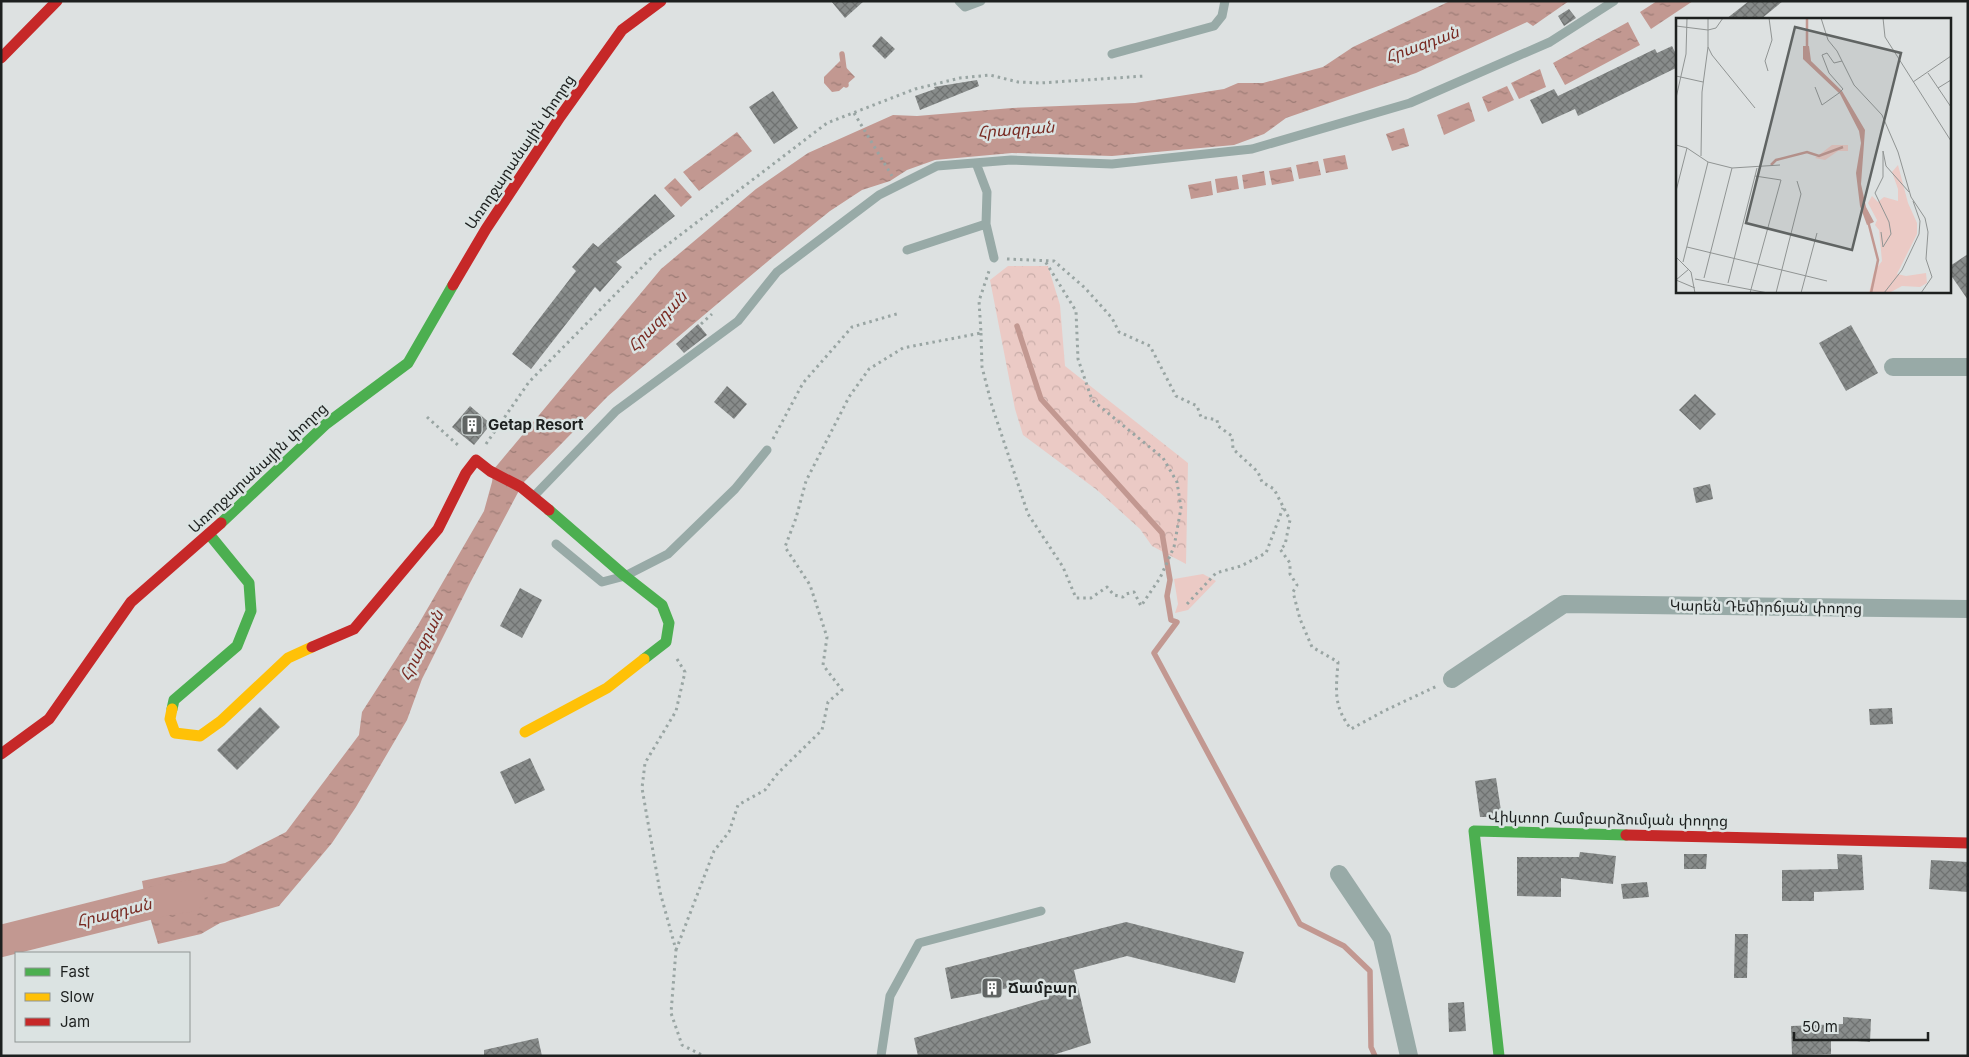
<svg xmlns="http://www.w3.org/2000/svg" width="1969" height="1057" font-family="Inter,'Noto Sans Armenian',sans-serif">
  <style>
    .green { fill: #ebcac5 }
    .forest { fill: url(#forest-crowns) }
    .water { fill: url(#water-ripples) }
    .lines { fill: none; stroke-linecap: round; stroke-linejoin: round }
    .stream { stroke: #c29891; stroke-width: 5.5 }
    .river { stroke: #c29891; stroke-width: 32 }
    .building { fill: url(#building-cross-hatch) }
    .path { stroke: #99a5a3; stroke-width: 3; stroke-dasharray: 2.5 4; stroke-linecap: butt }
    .lane { stroke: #98aaa7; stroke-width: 9 }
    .street { stroke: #98aaa7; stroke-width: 18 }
    .fast { stroke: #4caf50; stroke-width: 11 }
    .slow { stroke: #ffc107; stroke-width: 11 }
    .jam { stroke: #c62828; stroke-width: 11 }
    .labels { text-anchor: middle; stroke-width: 5; stroke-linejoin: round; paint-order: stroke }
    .street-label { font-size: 15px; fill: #1d201f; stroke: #dbe3e2 }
    .poi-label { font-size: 15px; font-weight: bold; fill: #1d201f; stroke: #dbe3e2; text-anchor: start }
    .water-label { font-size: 16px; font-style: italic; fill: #782a22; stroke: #dbe3e2 }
    .inset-river { fill: none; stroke: #c29891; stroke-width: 2.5 }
    .inset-road { fill: none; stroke: #909493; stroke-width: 1 }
    .view { fill: #606463; fill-opacity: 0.15; stroke: #606463; stroke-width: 2.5 }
    .inset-edge { fill: none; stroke: #1d201f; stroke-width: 2.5 }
  </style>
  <defs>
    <pattern id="forest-crowns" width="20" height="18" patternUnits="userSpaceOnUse" patternTransform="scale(1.25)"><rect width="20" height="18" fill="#ebcac5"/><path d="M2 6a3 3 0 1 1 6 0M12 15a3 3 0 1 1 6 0" fill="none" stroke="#c9ada9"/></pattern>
    <pattern id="water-ripples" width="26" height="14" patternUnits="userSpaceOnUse" patternTransform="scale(1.25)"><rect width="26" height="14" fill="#c29891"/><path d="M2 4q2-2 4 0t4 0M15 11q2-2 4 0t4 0" fill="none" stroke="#9d7c76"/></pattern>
    <pattern id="building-cross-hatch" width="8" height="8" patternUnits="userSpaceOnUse" patternTransform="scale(1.25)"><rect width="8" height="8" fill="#888c8b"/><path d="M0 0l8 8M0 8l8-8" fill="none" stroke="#6f7271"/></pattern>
  </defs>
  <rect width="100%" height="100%" fill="#dde1e1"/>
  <path class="green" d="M1203,574L1216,581L1188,610L1175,613L1178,604L1174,579Z"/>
  <path class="forest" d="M1008,266H1048L1060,305L1065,366L1188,463L1186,564L1152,546L1140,529L1097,490L1023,435L1015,409L990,280Z"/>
  <path class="water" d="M1450,1H1569L1533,26L1527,22L1416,73L1286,118L1264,134L1234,145L1112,156L1012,153L935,160L907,170L890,181L862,190L830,211L773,257L608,396L523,483L470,583L422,679L407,720L356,807L332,843L279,906L220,923L201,934L158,944L146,904L142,881L225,863L286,832L359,735L362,712L418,625L484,511L492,482L494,469L661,269L756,189L808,153L893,115L917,116L1012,108L1135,103L1224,89L1238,83H1263L1323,67L1353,47Z
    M1657,1H1693L1651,29L1640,12Z
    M1628,22L1640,45L1565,85L1553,63Z
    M840,61L855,77L839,91L832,92L824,83V77Z
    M1540,69L1546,87L1519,99L1511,83Z
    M1507,86L1514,100L1488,112L1482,97Z
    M1469,102L1475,121L1444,135L1437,115Z
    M1404,128L1409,146L1392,151L1386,134Z
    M737,132L752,151L699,191L683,172Z
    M1345,155L1348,169L1326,173L1323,159Z
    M1318,161L1321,175L1299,179L1296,165Z
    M1291,167L1294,181L1272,185L1269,171Z
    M1264,171L1266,185L1244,189L1242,175Z
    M1237,176L1239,189L1217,193L1215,179Z
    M675,178L692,197L681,207L664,188Z
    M1211,181L1213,195L1191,199L1188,185Z"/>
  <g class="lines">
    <path class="stream" d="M842,54L846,85
      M1017,326L1041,399L1162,533L1170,580L1167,596L1171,620L1177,622L1154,653L1300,924L1344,946L1370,971L1371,1047L1375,1056"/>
    <path class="river" d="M1,941L168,899L189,896"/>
  </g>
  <path class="building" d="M831,1H864L845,18Z
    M1749,1H1783L1761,19H1726Z
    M1569,9L1576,18L1564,26L1558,16Z
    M881,36L895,49L885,59L872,46Z
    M1672,46L1678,58V67L1578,116L1575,109L1542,124L1530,100L1554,89L1558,96L1655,49L1657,53Z
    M977,80L979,86L920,110L915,96L935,89L934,87Z
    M773,91L798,128L774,144L749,107Z
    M655,194L675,216L616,262L622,267L600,292L595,287L531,369L512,354L576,271L572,267L593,243L598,247Z
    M1968,254V300L1950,274V266Z
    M698,324L707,335L684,353L676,344Z
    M1851,325L1878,373L1846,391L1819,343Z
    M727,386L747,404L734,419L714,402Z
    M1695,394L1716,414L1700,430L1679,410Z
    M470,406L491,424L474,445L452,427Z
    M1710,484L1713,499L1696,503L1693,488Z
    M520,588L542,600L522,638L500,626Z
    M260,707L280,727L237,770L217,750Z
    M1892,708L1893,724L1870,725L1869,709Z
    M530,758L545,790L515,804L500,772Z
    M1496,778L1502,817H1480L1475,781Z
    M1580,852L1616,856L1613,884L1561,878V897L1517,896V857H1579Z
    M1684,854H1707L1706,869H1684Z
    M1837,854L1862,855L1864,890L1814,892V901H1782V870L1838,869Z
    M1931,860L1968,862V892L1929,889Z
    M1647,882L1649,897L1623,899L1621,884Z
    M1126,922L1244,952L1235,983L1127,956L1074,970L1091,1043L1050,1056H918L914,1038L1049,998L1045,981L951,999L945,968Z
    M1735,934H1748L1747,978H1734Z
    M1464,1002L1466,1031L1449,1032L1448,1003Z
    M1843,1017L1871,1019L1870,1042L1831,1039V1054L1792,1055L1791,1026L1843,1024Z
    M538,1038L542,1056H484V1050Z"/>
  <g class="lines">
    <path class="path" d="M854,113L892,176
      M1007,259L1054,261L1085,288L1112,318L1119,332L1150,346L1176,396L1197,406L1201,417L1217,420L1218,426L1232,436L1233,449L1258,472L1262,482L1274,489L1290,520L1285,545L1280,549L1290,563V574L1297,585L1293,592L1300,619L1312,647L1338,662C1336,690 1333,706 1351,729L1384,711L1437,686
      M701,324L712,314
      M981,333L982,367L992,406L1028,514L1063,567L1076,598H1091L1107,587L1114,595L1123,597L1126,594L1134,592L1141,606L1160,578L1174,547L1181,508L1177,482L1163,458L1092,400L1078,359L1076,311L1045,261
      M427,417L460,447
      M773,439L803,383L852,327L900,313
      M486,444L529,382L654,255L827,123L915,89L960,78L990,75L1018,82L1040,83L1145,76
      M1187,604L1216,573L1241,566L1266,553L1283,508
      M677,659L685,672L676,711L645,763L642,788L660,892L676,950L671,1013L682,1045L704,1056
      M676,950L714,851L729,832L738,805L765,790L778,773L822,730L828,702L842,690L823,665L827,637L810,585L785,547L796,518L806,481L849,397L869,369L903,348L981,333L979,301L990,268"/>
    <path class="lane" d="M959,1L965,7L981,1
      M1112,54L1214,26L1222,16L1225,1
      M976,163L987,192L986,224L994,258
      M907,250L986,224
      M534,496L616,411L738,321L777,272L879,195L937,166L1011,160L1112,164L1252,149L1410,103L1550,42L1614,1
      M556,544L602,582L625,576L668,554L735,489L767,450
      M881,1056L890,996L919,943L1041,911"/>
    <path class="street" d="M1893,367H1968
      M1452,679L1564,604L1968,609
      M1339,874L1382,938L1409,1056"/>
    <path class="fast" d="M549,510L625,576L662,605L669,623L666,642L644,659
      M221,523L326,424L408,363L453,285
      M172,709L174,700L237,646L251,611L249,583L209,534
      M1499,1056L1474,831L1626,835"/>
    <path class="slow" d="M172,709L170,719L175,733L200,736L221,721L288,658L312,647
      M525,732L607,688L644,659"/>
    <path class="jam" d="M1,58L57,1
      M453,285L486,229L560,117L622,30L661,1
      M312,647L354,629L438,529L466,473L476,460L490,471L521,487L549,510
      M1,754L49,719L131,602L221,523
      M1626,835L1968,843"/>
  </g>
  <defs>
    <g id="building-square" transform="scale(1.125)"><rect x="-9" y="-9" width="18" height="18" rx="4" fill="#606463" stroke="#dbe3e2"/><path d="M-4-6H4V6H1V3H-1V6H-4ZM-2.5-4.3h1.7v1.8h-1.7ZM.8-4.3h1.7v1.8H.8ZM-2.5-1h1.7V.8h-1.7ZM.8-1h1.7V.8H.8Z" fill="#fff"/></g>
  </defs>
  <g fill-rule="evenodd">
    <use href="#building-square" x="472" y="425"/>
    <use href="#building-square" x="992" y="988"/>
  </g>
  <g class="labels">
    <g class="street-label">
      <text transform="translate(520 152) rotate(-56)" y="5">Առողջարանային փողոց</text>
      <text transform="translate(258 468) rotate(-43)" y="5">Առողջարանային փողոց</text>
      <text transform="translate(1766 607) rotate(1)" y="5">Կարեն Դեմիրճյան փողոց</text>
      <text transform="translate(1608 819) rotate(1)" y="5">Վիկտոր Համբարձումյան փողոց</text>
    </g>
    <g class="poi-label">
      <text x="488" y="430">Getap Resort</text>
      <text x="1008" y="993">Ճամբար</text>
    </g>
    <g class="water-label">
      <text transform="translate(1422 44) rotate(-20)" y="6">Հրազդան</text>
      <text transform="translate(1016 129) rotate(-4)" y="6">Հրազդան</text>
      <text transform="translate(657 321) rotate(-46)" y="6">Հրազդան</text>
      <text transform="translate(421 645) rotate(-63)" y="6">Հրազդան</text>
      <text transform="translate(114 912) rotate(-14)" y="6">Հրազդան</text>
    </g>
  </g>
  <g transform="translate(1676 18)">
    <rect width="275" height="275" fill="#dde1e1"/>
    <path d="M156,127H172V133H162L149,142L139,140ZM222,147L232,185L241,205V216L221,256L230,258L250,255L251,265L244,269L226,268L213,275H193L198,254L206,243L203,212L199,207L201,202L192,185L196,178L202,184L208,179L222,183V171L216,154Z" fill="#ebcac5"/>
    <path d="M127,28H133L135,43L166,73L189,112L185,166L190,189L198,204L191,207L184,188L180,155L185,125L183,113L164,76L127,41Z" fill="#c29891"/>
    <path class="inset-river" d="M131,0V31M95,147L100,142L131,134L143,138L167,129M192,203L202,242L195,275"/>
    <path class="inset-road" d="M32,0V29L36,37L79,90M145,0L152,22L161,33L178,67L206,97L222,134L235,179L249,200L252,214L250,241L256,259L245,275M207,0L209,19L275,123M0,8L32,12L40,10L47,0M92,53L89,43L96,22L93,0M252,55L275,89M0,58L27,64M237,64L275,38M139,69L146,87L163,75L167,71L153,55L146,37L151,35L158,45L166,43M262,70L275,62M0,80L10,36L11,0M0,127L11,130L32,144L56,150L104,147M25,138L26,74L32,29M0,173L11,130M205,214L207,229L215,216L213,204L199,175L207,159V133L210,148L233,174M11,229L151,263M0,239L15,254L19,275M7,244L32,144M13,251L0,262L19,270M28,260L56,150M19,261L92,275M52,265L81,150M74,275L105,162L79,158M100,275L125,176L121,163M125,275L141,215M208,275L226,252L243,216L244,203L237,183"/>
    <path class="view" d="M119,9L225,35L176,232L70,205Z"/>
    <rect width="275" height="275" class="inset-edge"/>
  </g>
  <rect width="1969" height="1057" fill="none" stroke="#1d201f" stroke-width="5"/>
  <rect x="15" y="952" width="175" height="90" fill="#dbe3e2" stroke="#8f9594"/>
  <rect x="25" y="968" width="25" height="8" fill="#4caf50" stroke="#8f9594"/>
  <text x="60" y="977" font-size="15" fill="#1d201f">Fast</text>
  <rect x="25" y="993" width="25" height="8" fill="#ffc107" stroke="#8f9594"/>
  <text x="60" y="1002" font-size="15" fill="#1d201f">Slow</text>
  <rect x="25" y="1018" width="25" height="8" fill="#c62828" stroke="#8f9594"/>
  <text x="60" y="1027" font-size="15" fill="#1d201f">Jam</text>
  <path d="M1794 1032v8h134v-8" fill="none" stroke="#1d201f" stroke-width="2.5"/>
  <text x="1802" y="1032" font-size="15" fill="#1d201f" stroke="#dbe3e2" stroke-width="4" paint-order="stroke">50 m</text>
</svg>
